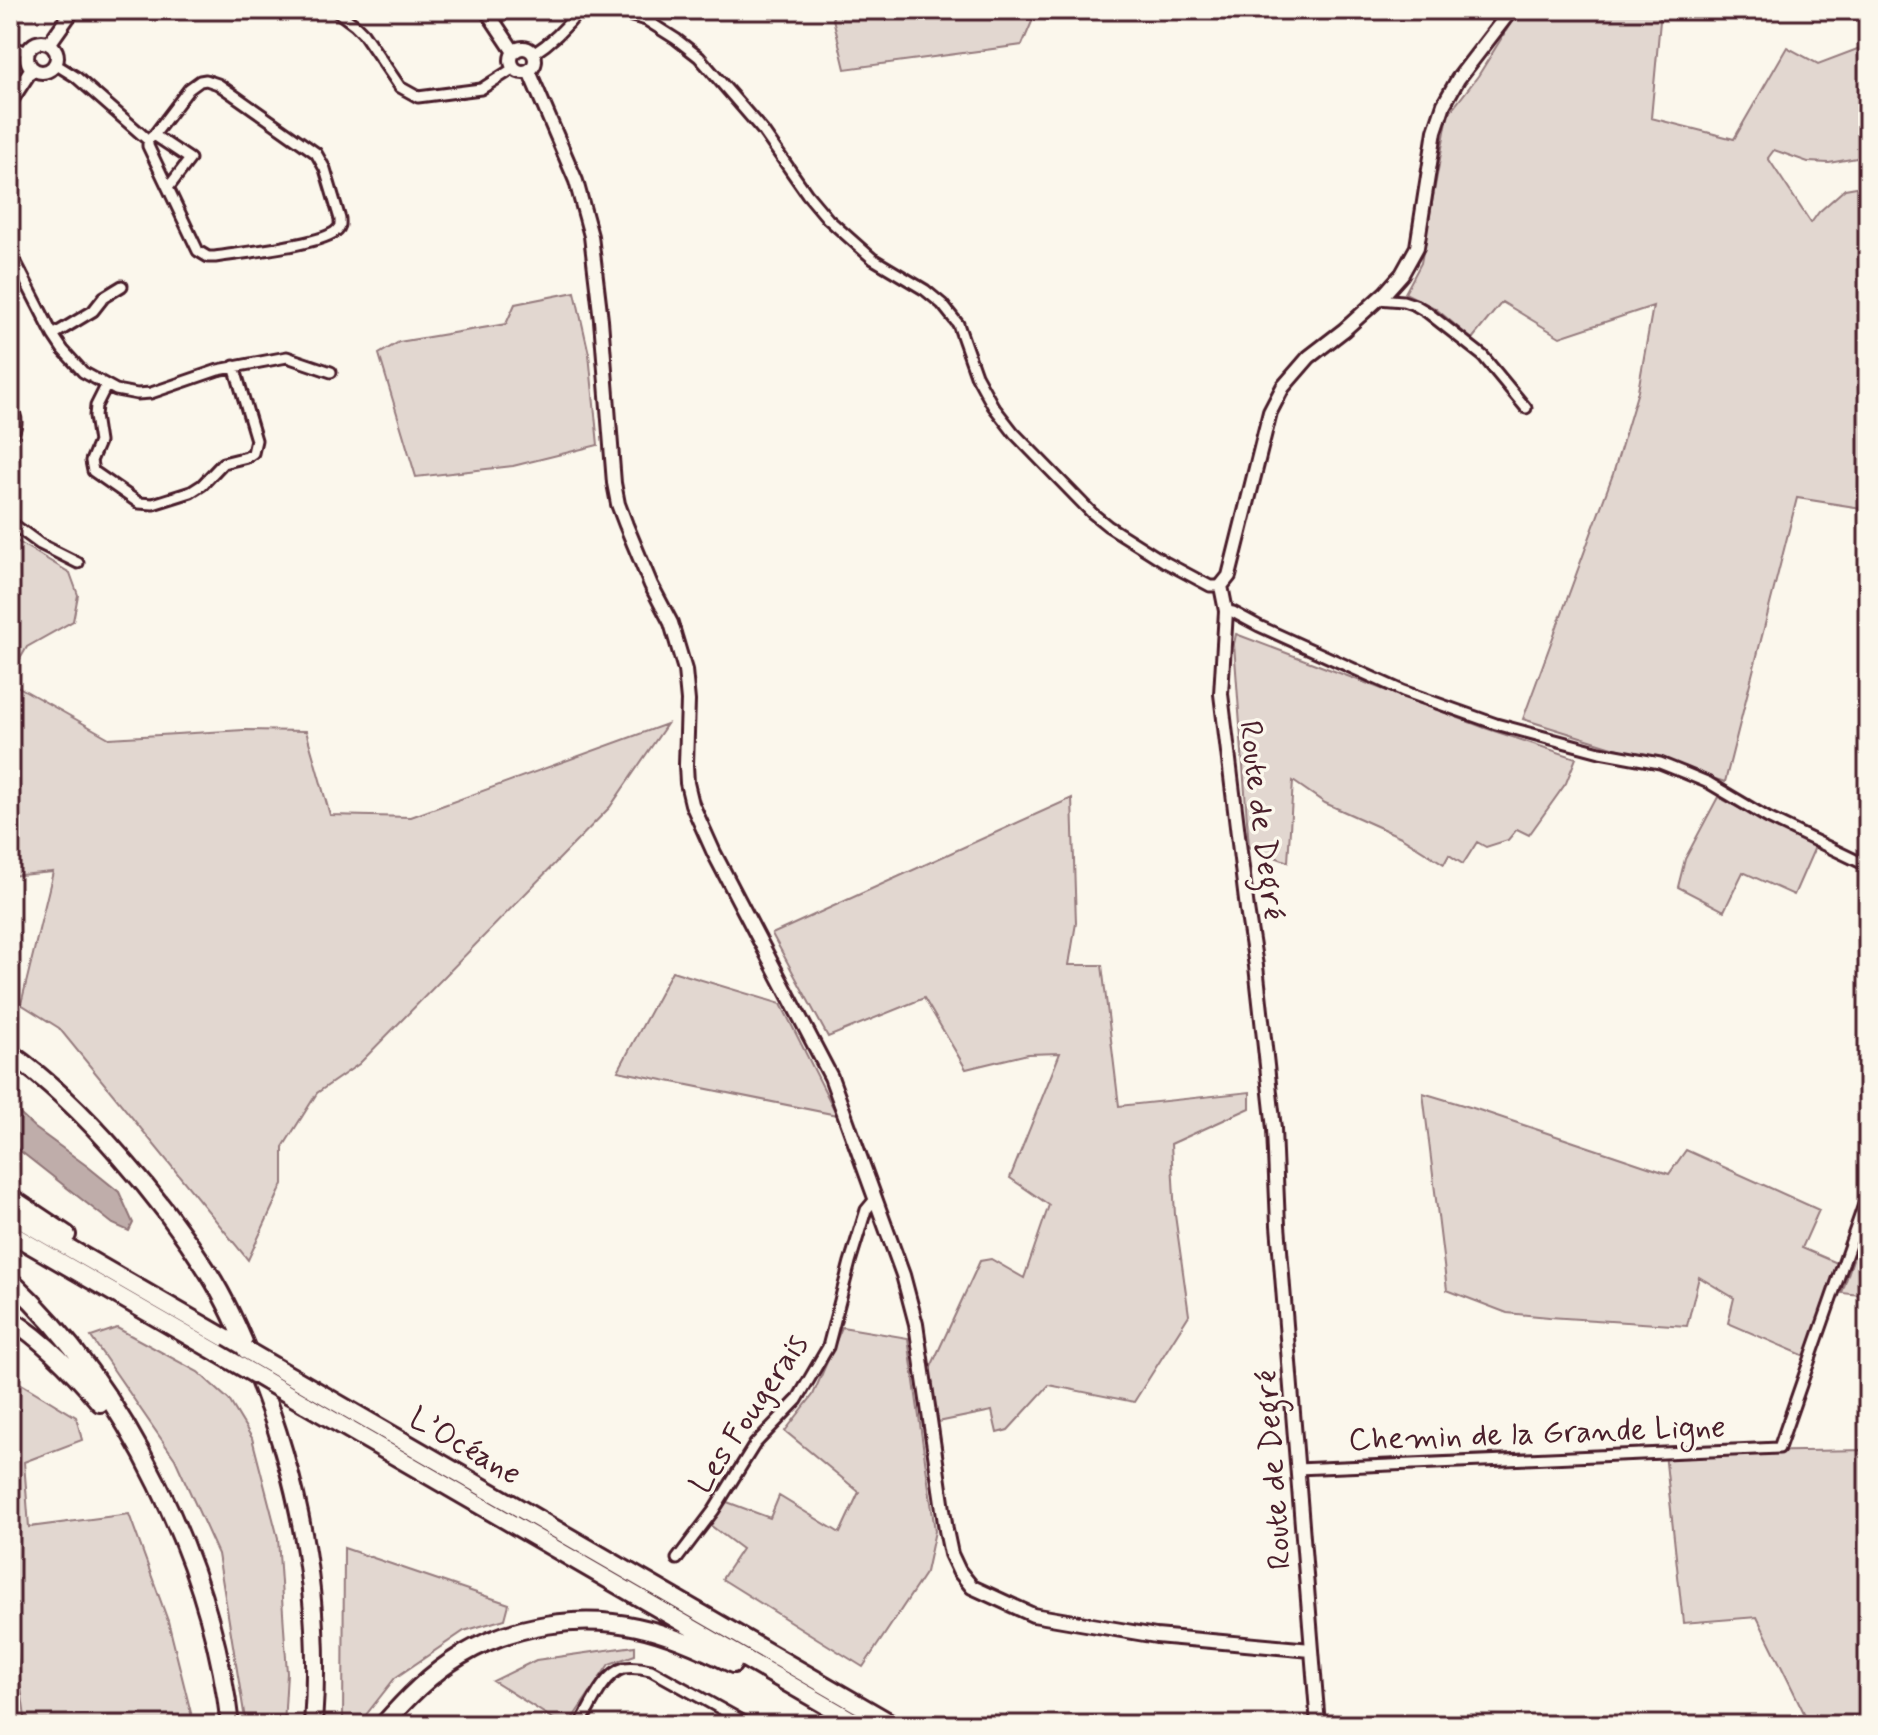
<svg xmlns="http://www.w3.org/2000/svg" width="1878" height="1735" font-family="Mynerve,sans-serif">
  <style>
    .green { fill: #e2d7d0; stroke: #967b7e; stroke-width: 2 }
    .water { fill: #bfadaa; stroke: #907477; stroke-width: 2 }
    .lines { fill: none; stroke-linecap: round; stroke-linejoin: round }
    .street-casing { stroke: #4a1f2b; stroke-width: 15 }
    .secondary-casing { stroke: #4a1f2b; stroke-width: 18 }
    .highway-casing { stroke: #4a1f2b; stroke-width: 22 }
    .street { stroke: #fbf7ec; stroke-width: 9 }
    .secondary { stroke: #fbf7ec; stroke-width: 12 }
    .highway { stroke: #fbf7ec; stroke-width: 16 }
    .highway-bridge-casing { stroke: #4a1f2b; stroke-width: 22; stroke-linecap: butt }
    .highway-bridge { stroke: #fbf7ec; stroke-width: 16 }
    .labels { text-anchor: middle; stroke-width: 7; stroke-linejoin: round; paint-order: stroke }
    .street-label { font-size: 32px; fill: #4a1f2b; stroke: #fbf7ec }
  </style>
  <rect width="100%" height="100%" fill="#fbf7ec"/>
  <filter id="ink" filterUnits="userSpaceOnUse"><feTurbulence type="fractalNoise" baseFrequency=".0125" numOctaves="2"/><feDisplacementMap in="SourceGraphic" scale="16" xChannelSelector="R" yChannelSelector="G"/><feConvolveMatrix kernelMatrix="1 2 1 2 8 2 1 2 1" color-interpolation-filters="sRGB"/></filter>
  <g filter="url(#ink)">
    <path class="green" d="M831,10H1037L1022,45L845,69Z
      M1519,10H1661L1651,118L1734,139L1787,47L1818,64L1868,45V156L1829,163L1808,162L1774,150L1768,158L1811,223L1819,212L1845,189L1868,185V509L1797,498L1725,782L1523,719L1613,474L1638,391L1653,306L1560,337L1502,302L1472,339L1435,308L1405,293L1421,263L1448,115L1478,76Z
      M575,292L589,354L598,445L513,466L416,477L379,354L399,342L506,324L515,304Z
      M10,537L70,573L78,595L73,621L27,647L10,676Z
      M1236,634L1485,728L1576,758L1566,783L1529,835L1517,829L1508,840L1486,847L1477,842L1463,864L1449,855L1444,864L1401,837L1325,803L1293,781L1288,862L1249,847L1234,644Z
      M10,682L109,738L244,730L306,731L330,815L411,817L667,724L610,807L359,1064L317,1093L283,1147V1184L248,1260L59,1028L21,1004L53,872L10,876Z
      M1718,797L1815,847L1794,895L1743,872L1724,911L1678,887L1685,859Z
      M1072,798L1076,923L1069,965H1102L1119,1106L1250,1092V1108L1171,1144L1175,1215L1189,1315L1134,1402L1049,1385L1008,1430L997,1433L992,1411L938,1422L930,1369L980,1261L991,1259L1024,1278L1049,1205L1010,1178L1060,1053L1028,1054L966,1069L924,998L828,1037L772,934Z
      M672,971L781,1004L837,1115L618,1071Z
      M1423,1093L1473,1108L1669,1174L1686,1150L1819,1210L1802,1248L1842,1265L1807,1357L1728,1323L1734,1298L1699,1277L1687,1326L1549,1317L1507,1313L1447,1290Z
      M1868,1188V1296L1842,1293L1863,1229L1855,1226Z
      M842,1327L908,1338L935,1531L926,1572L863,1667L722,1579L742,1549L710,1525L727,1502L770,1518L779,1496L840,1533L859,1492L785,1431L813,1395Z
      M117,1328L198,1372L229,1400L252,1438L278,1538L287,1673L284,1725H246L218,1554L175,1459L91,1337Z
      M10,1377L76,1417L82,1440L24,1462L29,1527L129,1514L168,1621L194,1725H26L14,1637L10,1636Z
      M1868,1450V1725H1810L1757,1617L1683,1623L1665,1453Z
      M344,1548L509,1604L505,1619L464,1631L395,1678L358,1725H343Z
      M635,1646V1655L609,1664L568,1725H563L493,1681L536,1660Z"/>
    <path class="water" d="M10,1105L35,1128L87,1166L119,1192L133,1223L129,1231L113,1224L19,1150L10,1140Z"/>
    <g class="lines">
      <g class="street-casing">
        <path id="street" d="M335,10L355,25L363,33L400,87L418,97L481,89L514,68
          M611,10L646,20L676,39L699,57L763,131L807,194L828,219L873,259L925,290L942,304L958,324L976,375L993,406L1014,433L1092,513L1108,526L1165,562L1210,586H1221
          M10,46L28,52
          M533,54C552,42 566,28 580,10
          M55,64L76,77L148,140V146L198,251L208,257H215C238,253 323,245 337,230C341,226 340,224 340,219L325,169L316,153L218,84L206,80L200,81L189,89L154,135L148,140
          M154,135L190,159L168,188
          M10,251L53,335L63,350L83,372L116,390L137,394L151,393L218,370L287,357L331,372
          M1378,299L1403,301L1415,305L1427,312L1483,356L1526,408
          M53,335L93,311L104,297L122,286
          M106,386L96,406L95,416L99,442L91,461L93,471L139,503L153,504L191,492L202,485L223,463L247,457L253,453L256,440L234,366
          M10,408C20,418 16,429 10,440
          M10,522L40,544L78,563
          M1226,611L1233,612L1259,626L1403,691L1496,724L1600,752L1660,763L1685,773L1709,783L1768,818L1868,866
          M1297,1469L1779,1448L1868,1193
          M677,1559L714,1510L755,1444L797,1400L828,1347L850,1262L866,1210L876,1198
          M580,1725C590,1708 604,1673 624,1668C633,1667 642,1668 651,1670L750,1725"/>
      </g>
      <g class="secondary-casing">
        <path id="secondary" d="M486,10L514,52
          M27 57a15 15 0 1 1 30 0a15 15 0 1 1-30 0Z
          M49,44L73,10
          M511 60a12 12 0 1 1 24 0a12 12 0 1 1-24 0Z
          M529,71L576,181L591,236L601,320L614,483L618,504L626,525L651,585L671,623L685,670L688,701L686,765L687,783L692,804L714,853L831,1077L903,1275L916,1324L946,1530L951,1554L959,1571L972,1587L1033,1615L1156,1636L1311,1650
          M10,102L32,68
          M1318,1725L1278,1225L1274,1129L1256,966L1247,909L1221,694L1226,611L1221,586L1229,576L1270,412L1283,387L1309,357L1344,330L1385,293L1402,274L1417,247L1435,131L1444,104L1458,79L1511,10"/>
      </g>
      <g class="highway-casing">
        <path id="highway" d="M10,1053C51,1082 87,1118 120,1156C152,1192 182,1231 208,1272C227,1302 242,1336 255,1370C301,1483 322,1603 313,1725
          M10,1197L67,1235
          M10,1214L246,1350
          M10,1233L218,1353
          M10,1280C128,1390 212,1566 230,1725
          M10,1319C45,1341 74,1372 100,1403
          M313,1389L894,1725
          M305,1404L860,1725
          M383,1725C406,1699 430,1674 460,1656C511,1625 579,1614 637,1627C670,1634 703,1649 733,1664"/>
      </g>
      <use href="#street" class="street"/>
      <use href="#secondary" class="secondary"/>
      <use href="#highway" class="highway"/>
      <g class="highway-bridge-casing">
        <path id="highway-bridge" d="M246,1350L313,1389
          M218,1353L305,1404"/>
      </g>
      <use href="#highway-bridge" class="highway-bridge"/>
    </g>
  </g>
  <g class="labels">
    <g class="street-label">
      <text transform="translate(1263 820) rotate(83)" y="11">Route de Degré</text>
      <text transform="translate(748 1413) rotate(-56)" y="11">Les Fougerais</text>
      <text transform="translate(1537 1432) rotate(-2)" y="11">Chemin de la Grande Ligne</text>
      <text transform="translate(466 1445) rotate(30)" y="11">L’Océane</text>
      <text transform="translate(1272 1470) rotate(-94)" y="11">Route de Degré</text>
    </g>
  </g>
  <rect width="1878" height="1735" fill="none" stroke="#fbf7ec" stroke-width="40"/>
  <rect x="20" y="20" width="1838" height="1695" fill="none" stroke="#4a1f2b" stroke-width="3" filter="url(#ink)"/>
</svg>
